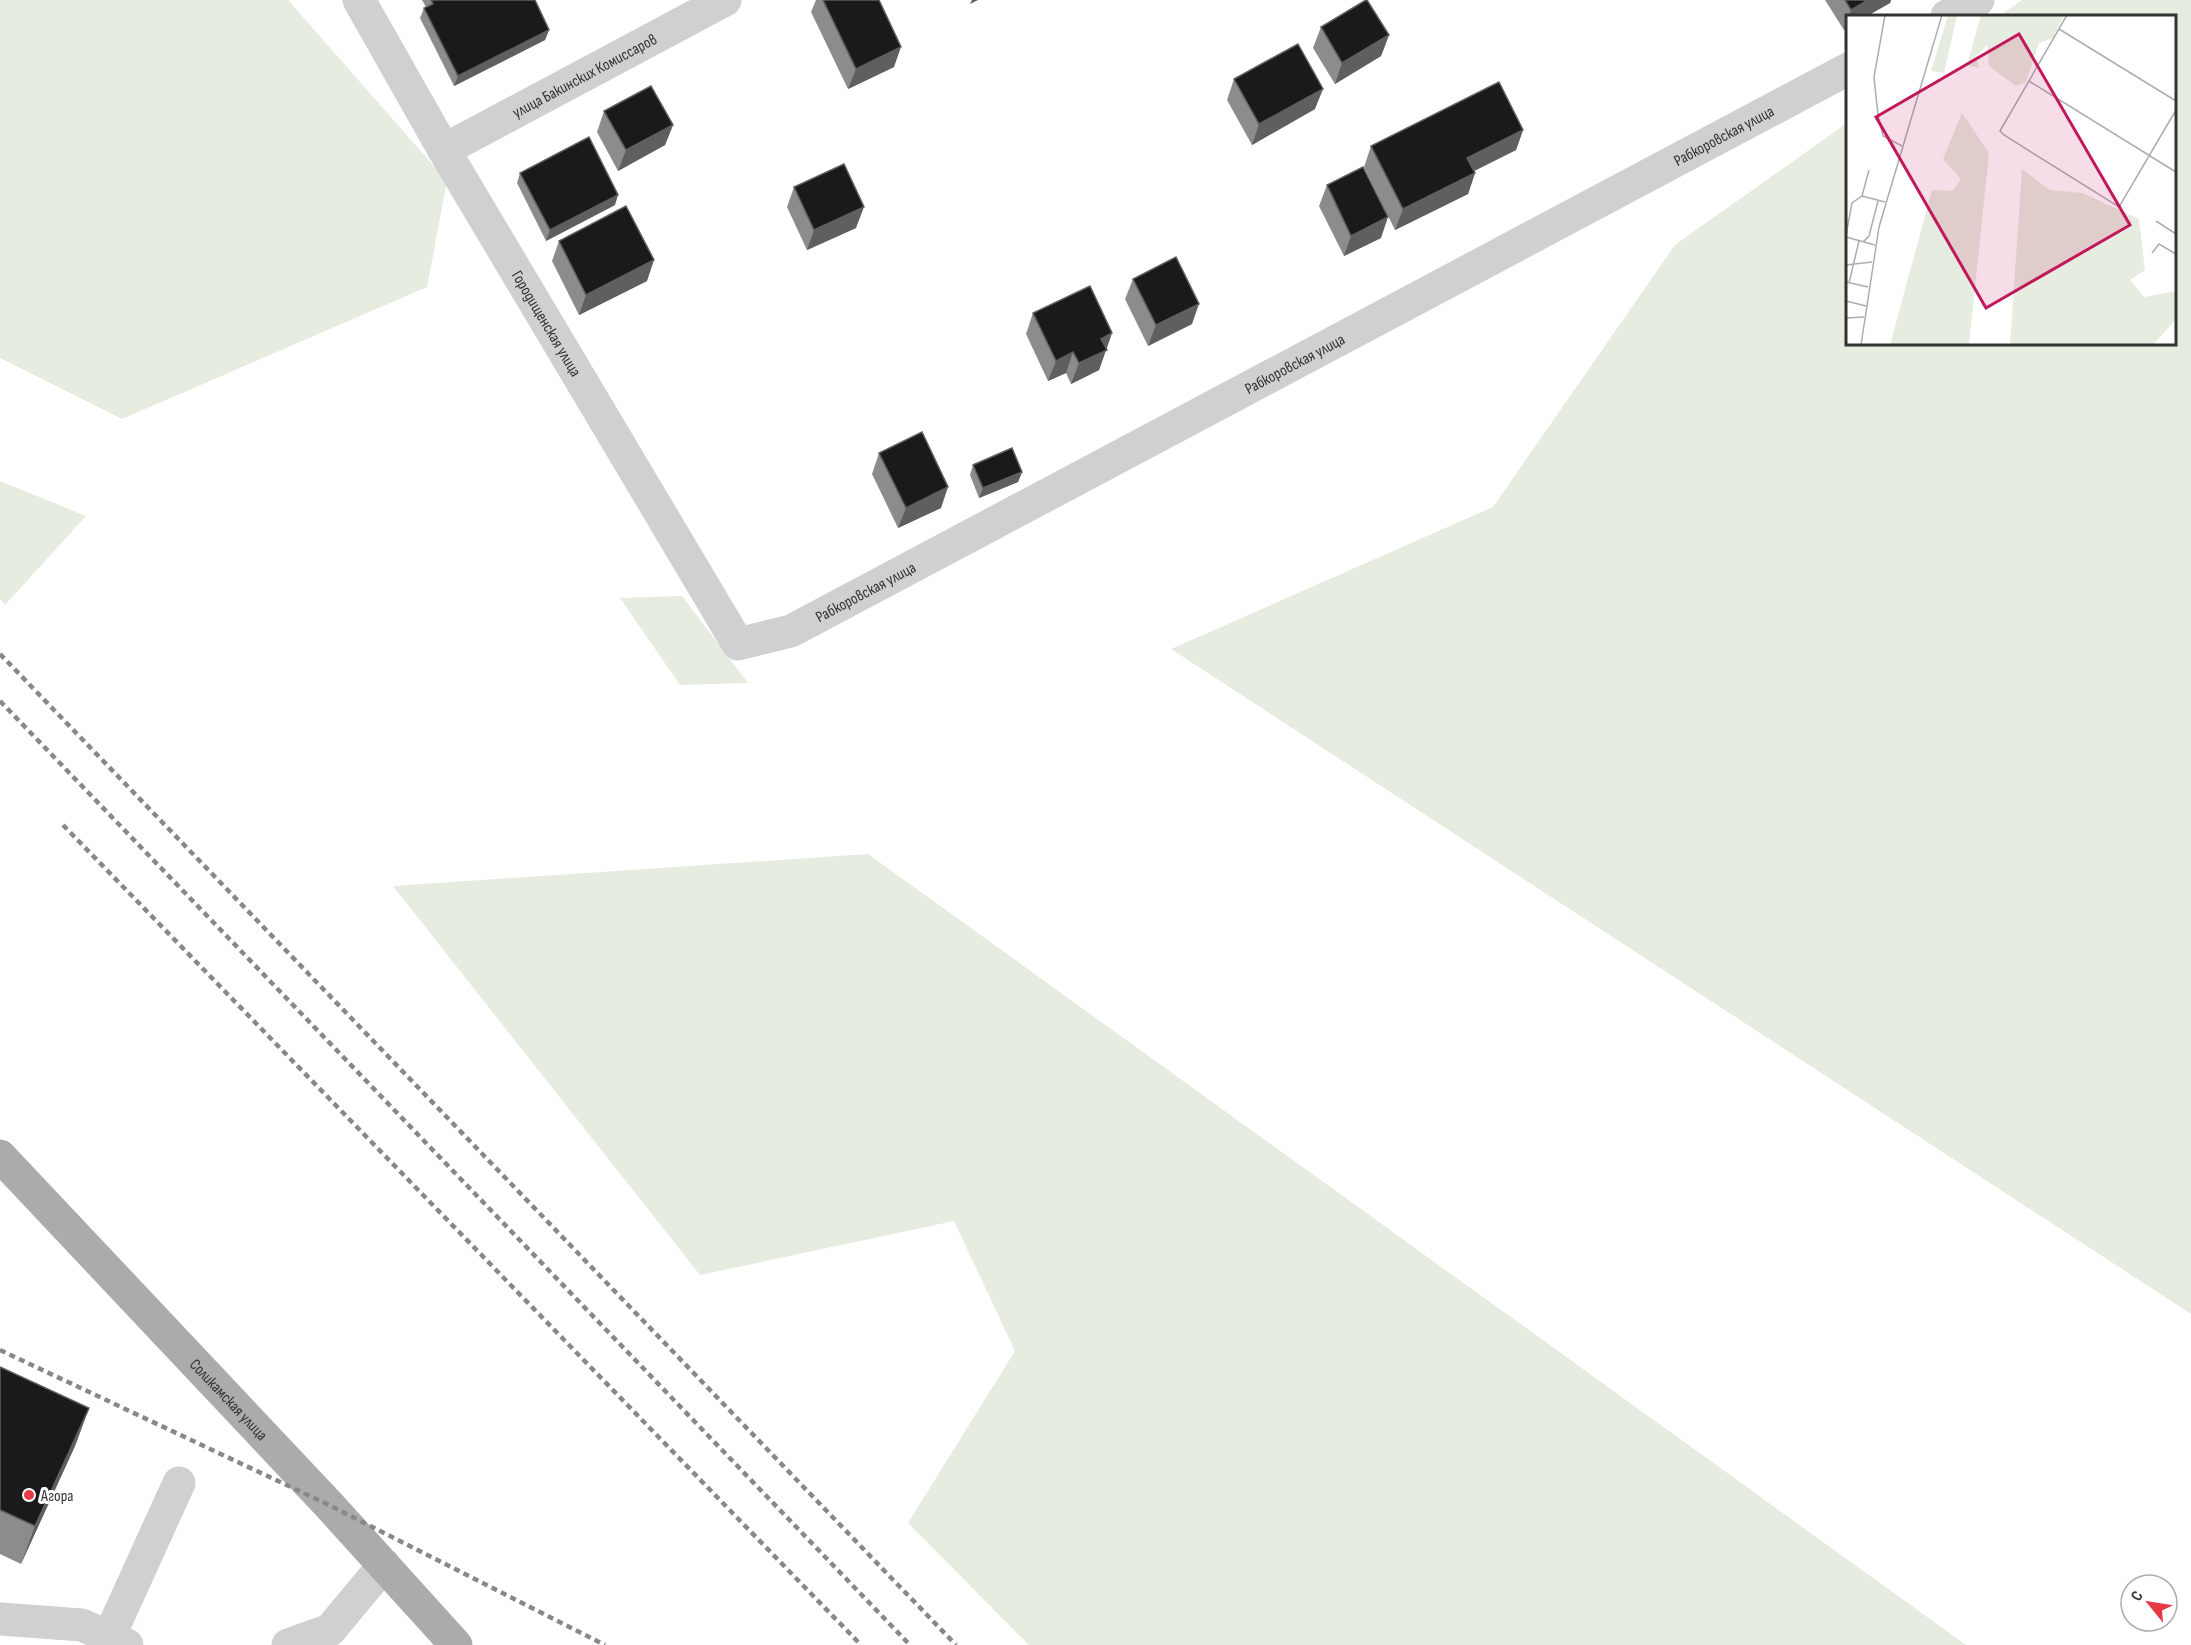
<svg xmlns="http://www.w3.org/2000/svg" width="2191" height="1645" font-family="'Sofia Sans Condensed',sans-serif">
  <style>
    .green { fill: #e6ecdf }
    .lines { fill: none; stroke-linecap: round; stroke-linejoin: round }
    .minor { stroke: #d0d0d0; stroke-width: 33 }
    .major { stroke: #ababab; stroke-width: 33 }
    .rail { stroke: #888; stroke-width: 4.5; stroke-dasharray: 6 4.5; stroke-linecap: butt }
    .wall { fill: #8c8c8c }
    .shaded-wall { fill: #5f5f5f }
    .building { fill: #1a1a1a; stroke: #5f5f5f; stroke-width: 1.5 }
    .poi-dot { fill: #e63946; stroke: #fff; stroke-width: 2 }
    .labels { text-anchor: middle; stroke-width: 6; stroke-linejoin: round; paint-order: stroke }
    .street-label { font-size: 16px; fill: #333; stroke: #fff }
    .poi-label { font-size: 16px; fill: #333; stroke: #fff; text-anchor: start }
    .inset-road { fill: none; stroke: #adadad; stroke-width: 1.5 }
    .view { fill: #c2185b; fill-opacity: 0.15; stroke: #c2185b; stroke-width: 3 }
    .inset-edge { fill: none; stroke: #333; stroke-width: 3 }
  </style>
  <rect width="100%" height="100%" fill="#fff"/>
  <path class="green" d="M0,0H288L447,181L427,287L122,419L0,358Z
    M2022,0H2191V1314L1171,649L1493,507L1675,245L1847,123L1848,344H2174V16H1999Z
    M0,481L86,516L5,605L0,599Z
    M682,596L748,683L680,685L620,598Z
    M868,854L1966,1645H1029L908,1523L1015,1351L954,1221L700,1275L393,886Z"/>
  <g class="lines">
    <g class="minor">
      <path id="s1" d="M359,0L444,150L738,644L791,631L1848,69"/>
      <path d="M1947,16L1978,0"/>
      <path id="s2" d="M444,150L725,0"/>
      <path d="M0,1619L82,1625L127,1645"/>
      <path d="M109,1637L179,1483"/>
      <path d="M288,1645L330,1630L384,1565"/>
    </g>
    <path class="major" id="s3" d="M0,1156L329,1505L456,1645"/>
    <path class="rail" d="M0,654L956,1645
      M0,701L910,1645
      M63,825L861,1645
      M0,1350L329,1505L605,1645"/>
  </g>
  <path class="wall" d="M422,0H535L549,30L545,40L454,86L420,18L424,8L426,7Z
    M816,0H879L894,67L848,89L811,12Z
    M1825,0H1891L1890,3L1867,16H1848V28L1844,30Z
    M1321,27L1389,35L1381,56L1335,84L1313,48Z
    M1234,79L1315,109L1252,145L1227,100Z
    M604,111L673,125L665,145L618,171L597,132Z
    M1523,130L1516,150L1474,171L1475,173L1468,194L1395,230L1364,167L1371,146Z
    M520,173L615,205L546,241L517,183Z
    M1327,185L1381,238L1344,256L1319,206Z
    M794,187L856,228L807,250L787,207Z
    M559,241L647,281L579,315L552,261Z
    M1133,279L1192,324L1148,346L1125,299Z
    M1033,313L1112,333L1099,370L1071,384L1066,373L1048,381L1026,334Z
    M879,453L941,508L898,528L872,474Z
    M973,465L1022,472L1018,482L979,498L970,475Z
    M0,1367L89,1408L75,1446L21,1564L0,1554Z"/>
  <path class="shaded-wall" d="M972,0H978L970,4Z
    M1868,0H1891L1890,3L1867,16H1849L1851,10Z
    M1848,20V28L1844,30Z
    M549,30L545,40L454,86L458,76Z
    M1389,35L1381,56L1335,84L1342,63Z
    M901,47L894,67L848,89L856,69Z
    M1323,89L1315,109L1252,145L1259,124Z
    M673,125L665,145L618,171L626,150Z
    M1523,130L1516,150L1460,178L1467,158Z
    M1475,173L1468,194L1395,230L1403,209Z
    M618,195L615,205L546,241L550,230Z
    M864,207L856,228L807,250L814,230Z
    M1388,217L1381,238L1344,256L1351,236Z
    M654,260L647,281L579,315L586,295Z
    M1199,304L1192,324L1148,346L1156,325Z
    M1112,333L1099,370L1071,384L1079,363L1101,339Z
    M1073,352L1066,373L1048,381L1056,361Z
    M1022,472L1018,482L979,498L983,488Z
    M948,487L941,508L898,528L906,508Z
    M89,1408L75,1446L21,1564L35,1526Z"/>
  <path class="building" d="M431,0H535L549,30L458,76L424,8L433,4Z
    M823,0H879L901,47L856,69Z
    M1366,0H1367L1389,35L1342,63L1321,27Z
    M1845,0H1868L1851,10Z
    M1298,44L1323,89L1259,124L1234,79Z
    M1499,82L1523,130L1467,158L1475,173L1403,209L1371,146Z
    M651,86L673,125L626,150L604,111Z
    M589,137L618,195L550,230L520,173Z
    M844,164L864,207L814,230L794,187Z
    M1363,167L1388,217L1351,236L1327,185Z
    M626,206L654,260L586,295L559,241Z
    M1176,257L1199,304L1156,325L1133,279Z
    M1090,286L1112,333L1101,339L1107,350L1079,363L1073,352L1056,361L1033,313Z
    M922,432L948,487L906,508L879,453Z
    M1012,448L1022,472L983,488L973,465Z
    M0,1367L89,1408L35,1526L0,1510Z"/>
  <circle class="poi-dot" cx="29" cy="1495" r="6"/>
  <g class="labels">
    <g class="street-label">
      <text dy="6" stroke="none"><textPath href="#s2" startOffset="159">улица Бакинских Комиссаров</textPath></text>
      <text dy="6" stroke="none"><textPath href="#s1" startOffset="1858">Рабкоровская улица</textPath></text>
      <text dy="6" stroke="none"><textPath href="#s1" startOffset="374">Городищенская улица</textPath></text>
      <text dy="6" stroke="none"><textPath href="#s1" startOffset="1372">Рабкоровская улица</textPath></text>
      <text dy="6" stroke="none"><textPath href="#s1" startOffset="886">Рабкоровская улица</textPath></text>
      <text dy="6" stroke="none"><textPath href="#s3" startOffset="334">Соликамская улица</textPath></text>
    </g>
    <g class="poi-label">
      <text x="41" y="1501">Агора</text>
    </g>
  </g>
  <g transform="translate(1846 15)">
    <rect width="330" height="330" fill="#fff"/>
    <path d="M102,0H111L98,58L85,56ZM135,0H218L207,23L193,28L180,67L170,71L143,51L141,30L131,41L133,53L121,50ZM116,98L143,138L123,330H44L86,175L107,176L115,164L97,144ZM176,154L204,175L236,178L293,204L299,255L284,265L298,282L330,276V304L307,330H164Z" fill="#e6ecdf"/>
    <path class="inset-road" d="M39,0L28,62L32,100L37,121L56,131M221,0L154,116L158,120L273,192L330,95M213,14L330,86M183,66L330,157M23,155L16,181L39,187M310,206L330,219M0,220L6,188L16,181M0,222L29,230M17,227L23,221L32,186M306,238L313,229L330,239M0,250L26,247M0,267L22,272M3,268L13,226M0,286L20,291M0,303L18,302M15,330L33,212L96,0"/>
    <path class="view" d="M173,19L284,210L140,293L30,102Z"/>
    <rect width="330" height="330" class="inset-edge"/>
  </g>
  <g transform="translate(2149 1603) rotate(300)"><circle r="28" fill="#ffffff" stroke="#adadad" stroke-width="1.5"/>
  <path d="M0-4.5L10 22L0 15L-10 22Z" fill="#e63946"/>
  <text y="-9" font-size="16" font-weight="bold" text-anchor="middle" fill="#333333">С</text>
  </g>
</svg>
